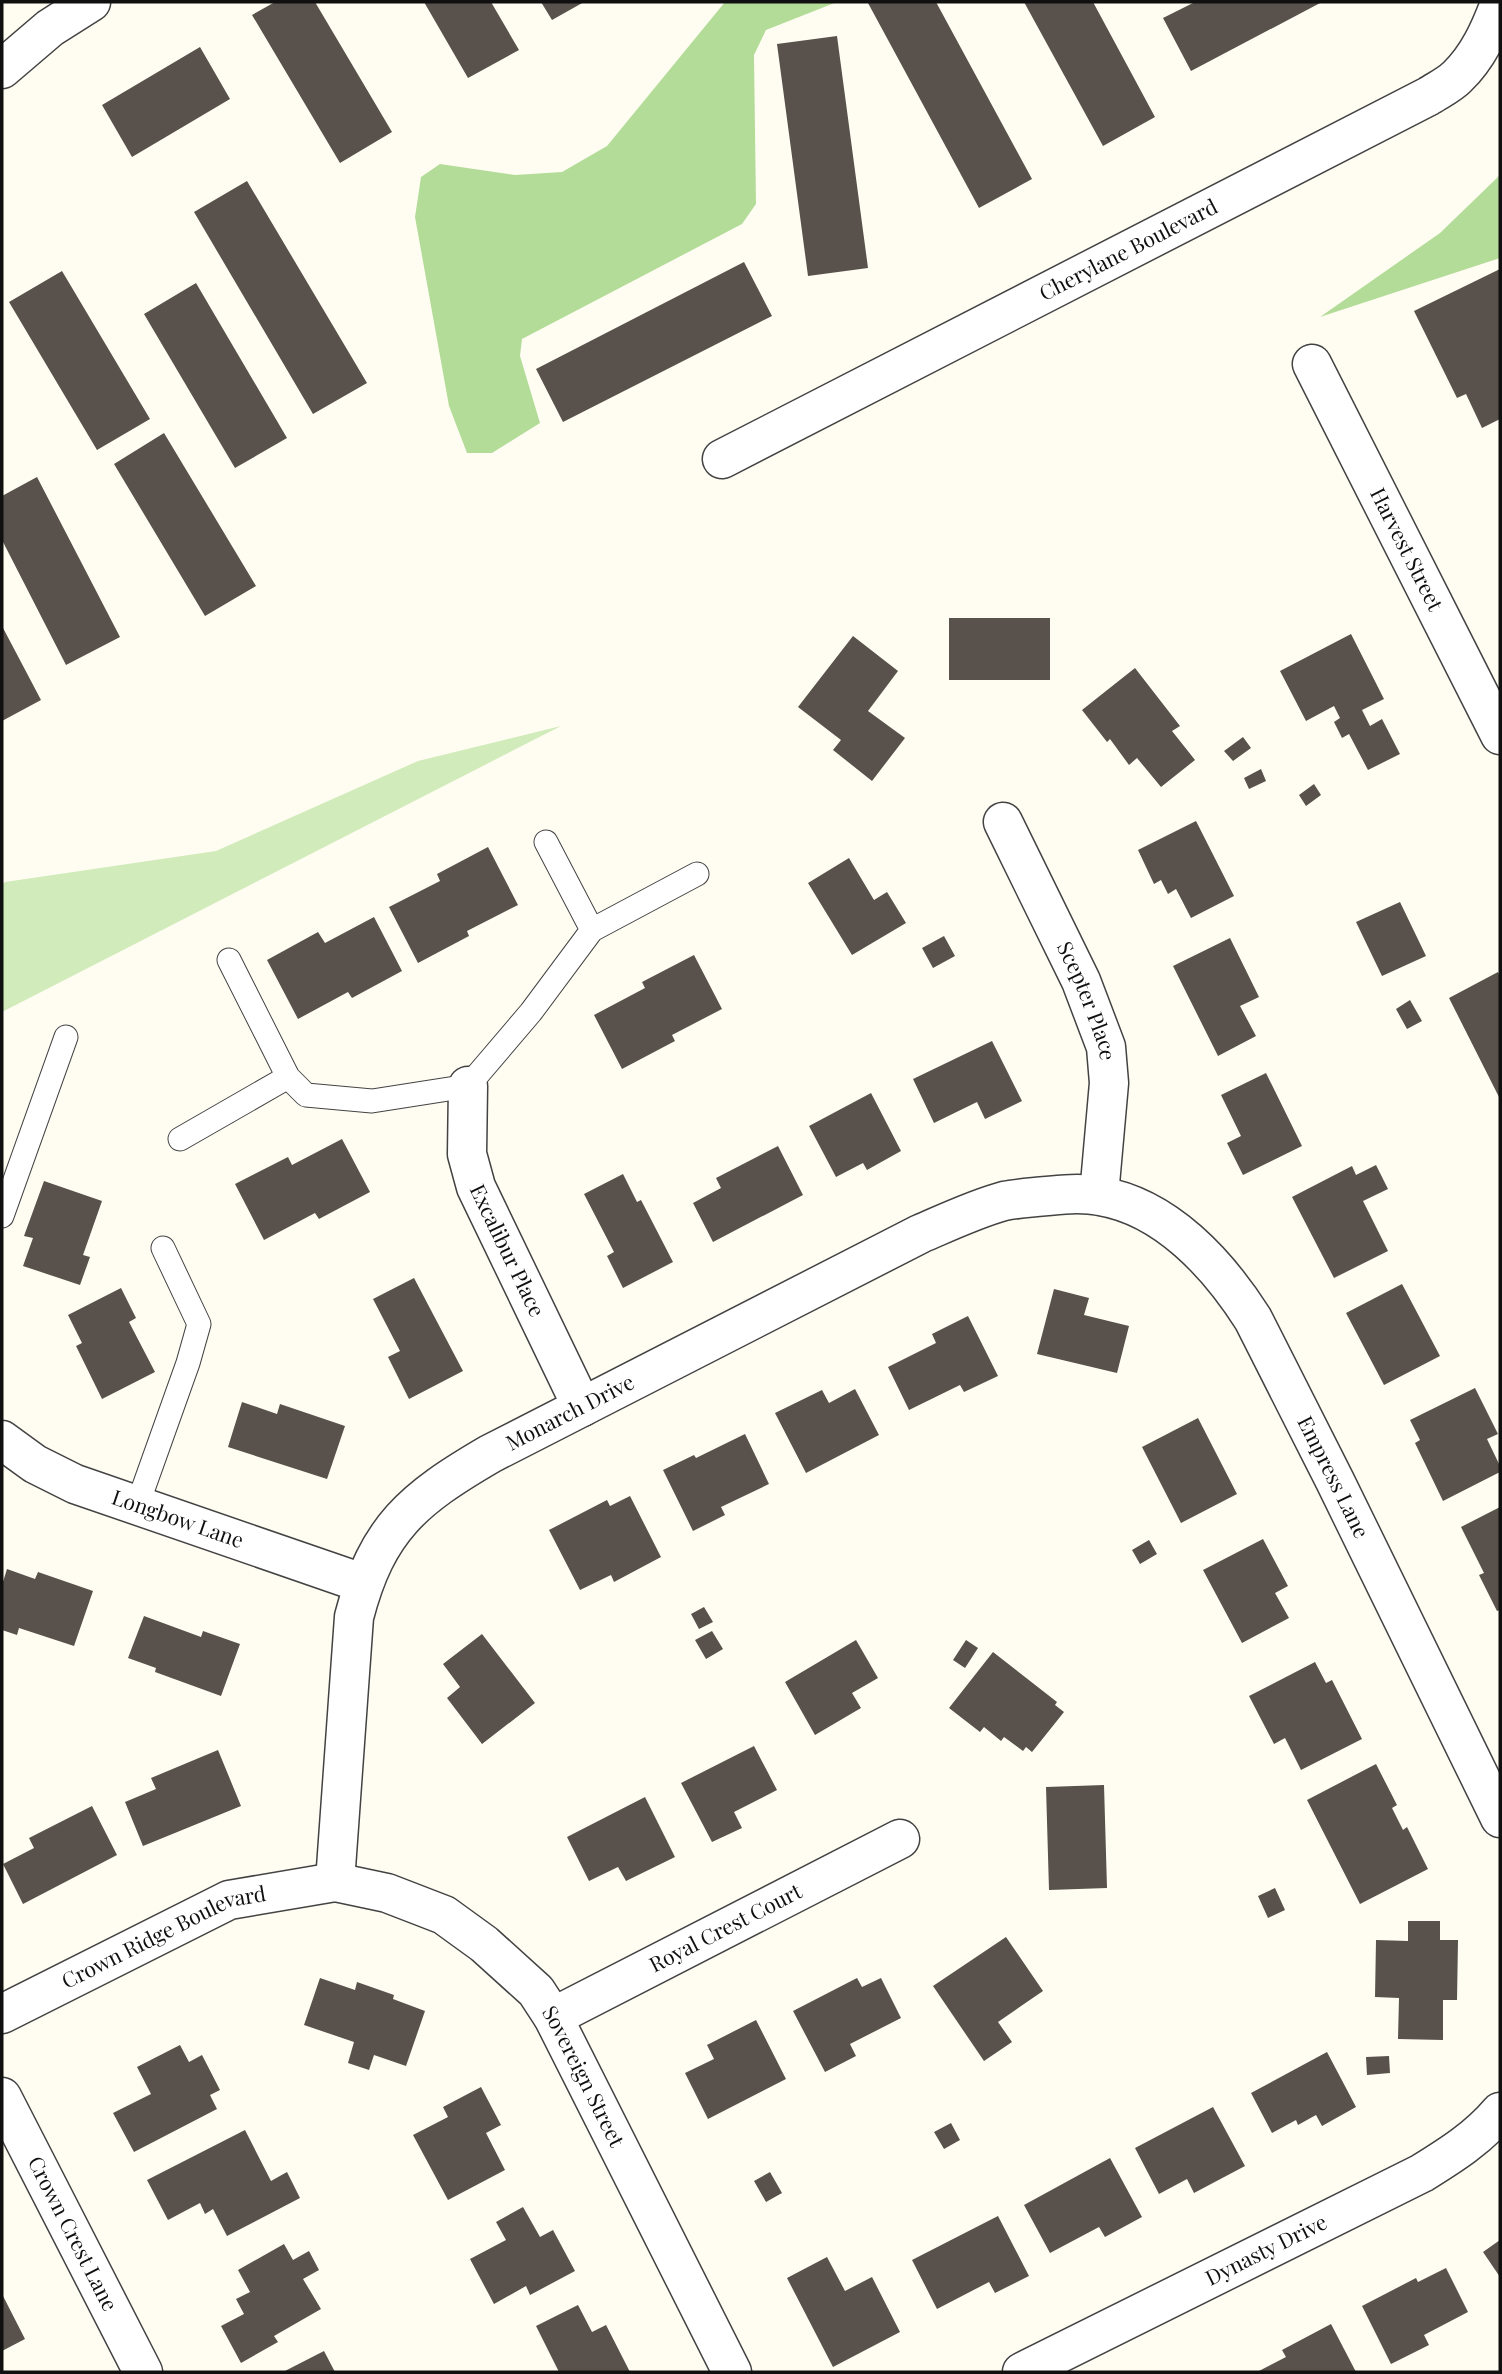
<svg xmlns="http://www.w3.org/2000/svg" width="1502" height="2374" font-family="'Playfair Display',serif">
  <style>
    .green { fill: #d1ebba }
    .forest { fill: #b4dc99 }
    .building { fill: #59514b }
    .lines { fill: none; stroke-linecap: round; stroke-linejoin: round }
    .service-casing { stroke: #434343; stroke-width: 25 }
    .minor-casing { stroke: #434343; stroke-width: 41 }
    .service { stroke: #fff; stroke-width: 23 }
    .minor { stroke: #fff; stroke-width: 38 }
    .labels { text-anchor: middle; stroke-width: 7; stroke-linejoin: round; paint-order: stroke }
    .street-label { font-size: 21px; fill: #101010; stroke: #fff }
  </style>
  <rect width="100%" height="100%" fill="#fffdf2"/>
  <path class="green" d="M561,726L2,1012V884L5,882L216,851L418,761Z"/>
  <path class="forest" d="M725,2H837L766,30L754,55L756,204L742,224L522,339L520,356L540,423L492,453H467L449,406L415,217L421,177L440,164L515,175L562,172L607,146Z
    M1500,175V258L1320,317L1440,233Z"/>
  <path class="building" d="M275,2H315L392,132L340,163L252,15Z
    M424,2H491L519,50L468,78Z
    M541,2H584L552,20Z
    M871,2H936L1032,179L979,208L868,3Z
    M1024,2H1093L1155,117L1103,146Z
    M1195,2H1322L1191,71L1163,18Z
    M837,36L868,268L808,276L777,44Z
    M200,47L230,99L132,157L102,105Z
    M247,181L367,383L313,414L194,212Z
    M744,262L772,316L563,422L536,369Z
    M1500,269V419L1482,428L1466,394L1457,398L1414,311Z
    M62,271L150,419L97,450L9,302Z
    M196,283L287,438L235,468L144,314Z
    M164,433L256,586L205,616L114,464Z
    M37,477L120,637L66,665L2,540V496Z
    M949,618H1050V680H949Z
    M2,626L41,700L2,721Z
    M1351,634L1384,699L1362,710L1370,726L1382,719L1400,754L1368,770L1349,734L1342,738L1334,722L1340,718L1334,706L1306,721L1280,671Z
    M853,636L898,671L868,711L905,738L872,781L833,750L841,740L798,707Z
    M1135,668L1180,726L1172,731L1195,760L1161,787L1137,758L1129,765L1110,739L1107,742L1082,710Z
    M1243,737L1251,748L1233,761L1224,751Z
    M1261,769L1266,781L1249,789L1244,778Z
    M1314,784L1321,795L1306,806L1299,795Z
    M1196,821L1234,896L1191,918L1176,889L1168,894L1161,880L1154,884L1138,850Z
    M488,847L518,905L467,931L469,936L418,963L389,907L440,881L437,874Z
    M849,858L874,900L887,892L906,923L852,955L808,883Z
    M1400,902L1426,956L1382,976L1356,922Z
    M374,917L402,971L352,998L348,992L298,1019L267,960L318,932L325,943Z
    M944,936L955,956L933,968L922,948Z
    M1230,938L1259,997L1240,1006L1256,1036L1218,1056L1173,966Z
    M694,955L722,1009L672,1035L675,1041L622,1069L594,1015L645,988L642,982Z
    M1498,972L1500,976V1099L1449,998Z
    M1410,1000L1422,1021L1407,1029L1396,1009Z
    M992,1041L1022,1101L985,1119L977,1102L934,1123L913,1079Z
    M1266,1073L1302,1146L1243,1175L1227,1143L1241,1136L1221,1095Z
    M871,1093L901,1151L867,1170L863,1163L836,1177L809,1126Z
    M342,1139L370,1192L319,1219L315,1213L264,1240L235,1184L288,1157L292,1165Z
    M778,1146L803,1195L713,1242L693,1203L721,1188L716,1178Z
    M1376,1165L1388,1189L1363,1201L1388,1251L1334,1278L1292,1197L1352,1166L1356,1175Z
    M623,1174L637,1202L641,1200L673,1262L623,1288L607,1256L614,1252L584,1194Z
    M44,1181L102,1201L83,1255L90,1257L80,1285L23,1266L33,1238L24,1236Z
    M414,1278L463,1371L409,1399L388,1357L400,1351L373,1299Z
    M1402,1284L1440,1356L1384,1385L1346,1313Z
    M121,1288L136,1318L129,1322L155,1372L102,1399L76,1346L82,1343L68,1315Z
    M1054,1289L1089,1298L1084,1315L1129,1326L1117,1373L1037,1354Z
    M968,1316L998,1376L964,1392L960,1385L909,1410L888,1367L936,1343L932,1334Z
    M1475,1388L1498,1434L1487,1439L1500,1466V1472L1443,1501L1415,1443L1420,1440L1410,1420Z
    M855,1389L879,1435L806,1473L775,1413L822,1390L829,1403Z
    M242,1402L277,1414L280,1404L345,1426L327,1479L228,1447Z
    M1198,1418L1237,1494L1181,1523L1142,1447Z
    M745,1434L769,1484L721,1507L725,1515L693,1531L663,1470L694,1455L696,1458Z
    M630,1496L661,1557L614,1582L611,1575L580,1590L549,1530L607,1500L610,1506Z
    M1500,1507V1610L1497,1611L1479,1575L1484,1573L1461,1527Z
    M1263,1539L1288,1586L1275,1593L1289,1618L1242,1643L1203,1570Z
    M1149,1540L1157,1554L1140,1564L1132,1550Z
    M7,1569L35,1579L38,1572L93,1591L74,1646L19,1628L17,1635L2,1630V1585Z
    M704,1607L713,1622L699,1629L691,1614Z
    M144,1616L201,1637L203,1631L240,1644L221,1696L155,1672L156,1668L128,1658Z
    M712,1631L723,1649L706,1659L695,1640Z
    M482,1634L535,1703L482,1744L447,1698L460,1687L443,1664Z
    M856,1640L878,1678L852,1693L861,1708L815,1735L785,1682Z
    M966,1640L978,1648L965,1668L953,1660Z
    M993,1652L1057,1702L1055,1705L1064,1712L1032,1752L1026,1747L1023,1751L1004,1737L1001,1741L984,1727L980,1732L949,1708Z
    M1315,1662L1326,1683L1332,1680L1362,1739L1301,1770L1285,1738L1274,1744L1249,1696Z
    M754,1746L777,1790L734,1812L742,1828L712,1842L681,1783Z
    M218,1750L241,1806L143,1846L125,1802L156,1789L151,1778Z
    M1376,1764L1397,1805L1392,1808L1403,1830L1407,1827L1428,1869L1360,1904L1307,1800Z
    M1104,1785L1107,1888L1049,1890L1046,1787Z
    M645,1797L675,1857L626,1881L618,1867L589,1881L567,1837Z
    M92,1806L117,1855L23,1904L3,1864L34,1848L29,1838Z
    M1275,1888L1285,1910L1268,1918L1258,1896Z
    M1408,1921H1440V1940H1458L1457,2000H1443V2040L1398,2039L1399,1998L1375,1997L1376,1940L1408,1941Z
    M1006,1937L1043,1991L998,2022L1012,2042L984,2061L933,1986Z
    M320,1978L355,1990L357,1982L394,1995L393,1999L425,2011L406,2066L374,2055L369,2070L348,2063L354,2042L304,2025Z
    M857,1978L862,1987L881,1978L901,2018L850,2044L856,2056L825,2072L793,2011Z
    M756,2020L786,2079L708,2119L685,2073L714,2059L707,2045Z
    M180,2045L189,2062L202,2055L220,2090L210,2095L217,2109L134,2152L113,2113L151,2094L137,2067Z
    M1327,2052L1356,2107L1322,2126L1316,2115L1298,2125L1296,2120L1272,2133L1251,2093Z
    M1389,2056L1390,2073L1367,2075L1366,2057Z
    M481,2087L501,2125L486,2133L505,2170L448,2200L413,2135L448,2117L443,2107Z
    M1213,2107L1245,2166L1194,2193L1187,2179L1159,2194L1135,2148Z
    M951,2123L960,2140L944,2149L934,2132Z
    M245,2130L271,2181L287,2172L300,2198L227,2236L213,2209L205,2214L200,2203L168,2220L147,2180Z
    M1110,2158L1142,2217L1105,2237L1099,2227L1050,2253L1024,2205Z
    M770,2172L782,2193L766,2202L754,2181Z
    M523,2207L540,2237L553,2230L575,2271L530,2295L526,2286L494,2304L470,2259L506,2240L496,2222Z
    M998,2216L1029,2276L995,2293L989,2282L937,2309L912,2260Z
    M1500,2240V2277L1483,2252Z
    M284,2244L293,2260L309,2251L319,2270L303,2279L321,2309L274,2336L278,2342L241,2363L221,2326L244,2314L236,2299L250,2292L238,2270Z
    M827,2257L845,2291L872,2277L900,2332L833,2367L787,2278Z
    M1446,2268L1468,2312L1424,2335L1429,2345L1391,2364L1362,2306L1416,2278L1418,2282Z
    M2,2294L25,2339L2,2351Z
    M578,2305L592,2332L606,2325L630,2372H559L536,2326Z
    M1331,2324L1356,2372H1257L1286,2357L1282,2350Z
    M324,2351L335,2372H283Z"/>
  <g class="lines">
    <g class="service-casing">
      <path id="service" d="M546,842L592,930
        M229,960L288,1077L306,1095L372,1101L468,1086L531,1012L592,930L697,874
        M180,1139L288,1077
        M2,1216L66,1037
        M137,1506L188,1363L199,1324L163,1248"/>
    </g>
    <g class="minor-casing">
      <g id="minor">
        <path d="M2,69L50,28L91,2"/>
        <path id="s1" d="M1312,364L1500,735"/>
        <path id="s2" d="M722,459L1429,96C1438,90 1449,85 1457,77C1478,57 1490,30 1500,3"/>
        <path id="s3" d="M1003,822L1081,981L1106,1047L1109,1083L1099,1195"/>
        <path id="s4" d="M468,1086L467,1154L476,1187L582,1407"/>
        <path id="s5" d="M2,1440L35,1464L75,1484L362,1583"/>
        <path id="s6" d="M335,1882L354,1617C377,1528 413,1499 490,1454L920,1234C948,1222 975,1209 1004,1201C1015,1199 1026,1198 1036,1197C1056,1195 1080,1192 1100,1196C1166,1207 1218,1264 1253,1319L1335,1481L1500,1818"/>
        <path id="s7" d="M2,2014L229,1900L335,1882L387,1893L444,1915L484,1944L536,1991L553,2017L732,2372"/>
        <path id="s8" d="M553,2017L900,1839"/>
        <path id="s9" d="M2,2097L143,2372"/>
        <path id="s10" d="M1022,2372L1422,2173C1451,2155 1478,2138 1500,2112"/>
      </g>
    </g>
    <use href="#service" class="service"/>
    <use href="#minor" class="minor"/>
  </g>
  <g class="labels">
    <g class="street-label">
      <text dy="7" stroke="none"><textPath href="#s2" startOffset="457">Cherylane Boulevard</textPath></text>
      <text dy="7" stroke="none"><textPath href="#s1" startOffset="208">Harvest Street</textPath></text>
      <text dy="7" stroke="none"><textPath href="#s3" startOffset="198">Scepter Place</textPath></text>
      <text dy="7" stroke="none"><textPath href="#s4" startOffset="173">Excalibur Place</textPath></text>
      <text dy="7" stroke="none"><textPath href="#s6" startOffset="576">Monarch Drive</textPath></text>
      <text dy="7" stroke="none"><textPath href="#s6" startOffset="1535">Empress Lane</textPath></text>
      <text dy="7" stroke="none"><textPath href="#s5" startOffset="194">Longbow Lane</textPath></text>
      <text dy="7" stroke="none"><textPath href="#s8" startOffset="194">Royal Crest Court</textPath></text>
      <text dy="7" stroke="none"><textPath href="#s7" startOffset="180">Crown Ridge Boulevard</textPath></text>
      <text dy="7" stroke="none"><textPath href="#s7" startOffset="693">Sovereign Street</textPath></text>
      <text dy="7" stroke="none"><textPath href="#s9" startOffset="154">Crown Crest Lane</textPath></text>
      <text dy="7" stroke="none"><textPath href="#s10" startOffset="273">Dynasty Drive</textPath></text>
    </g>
  </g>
  <rect width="1502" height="2374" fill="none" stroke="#101010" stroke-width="7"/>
</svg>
